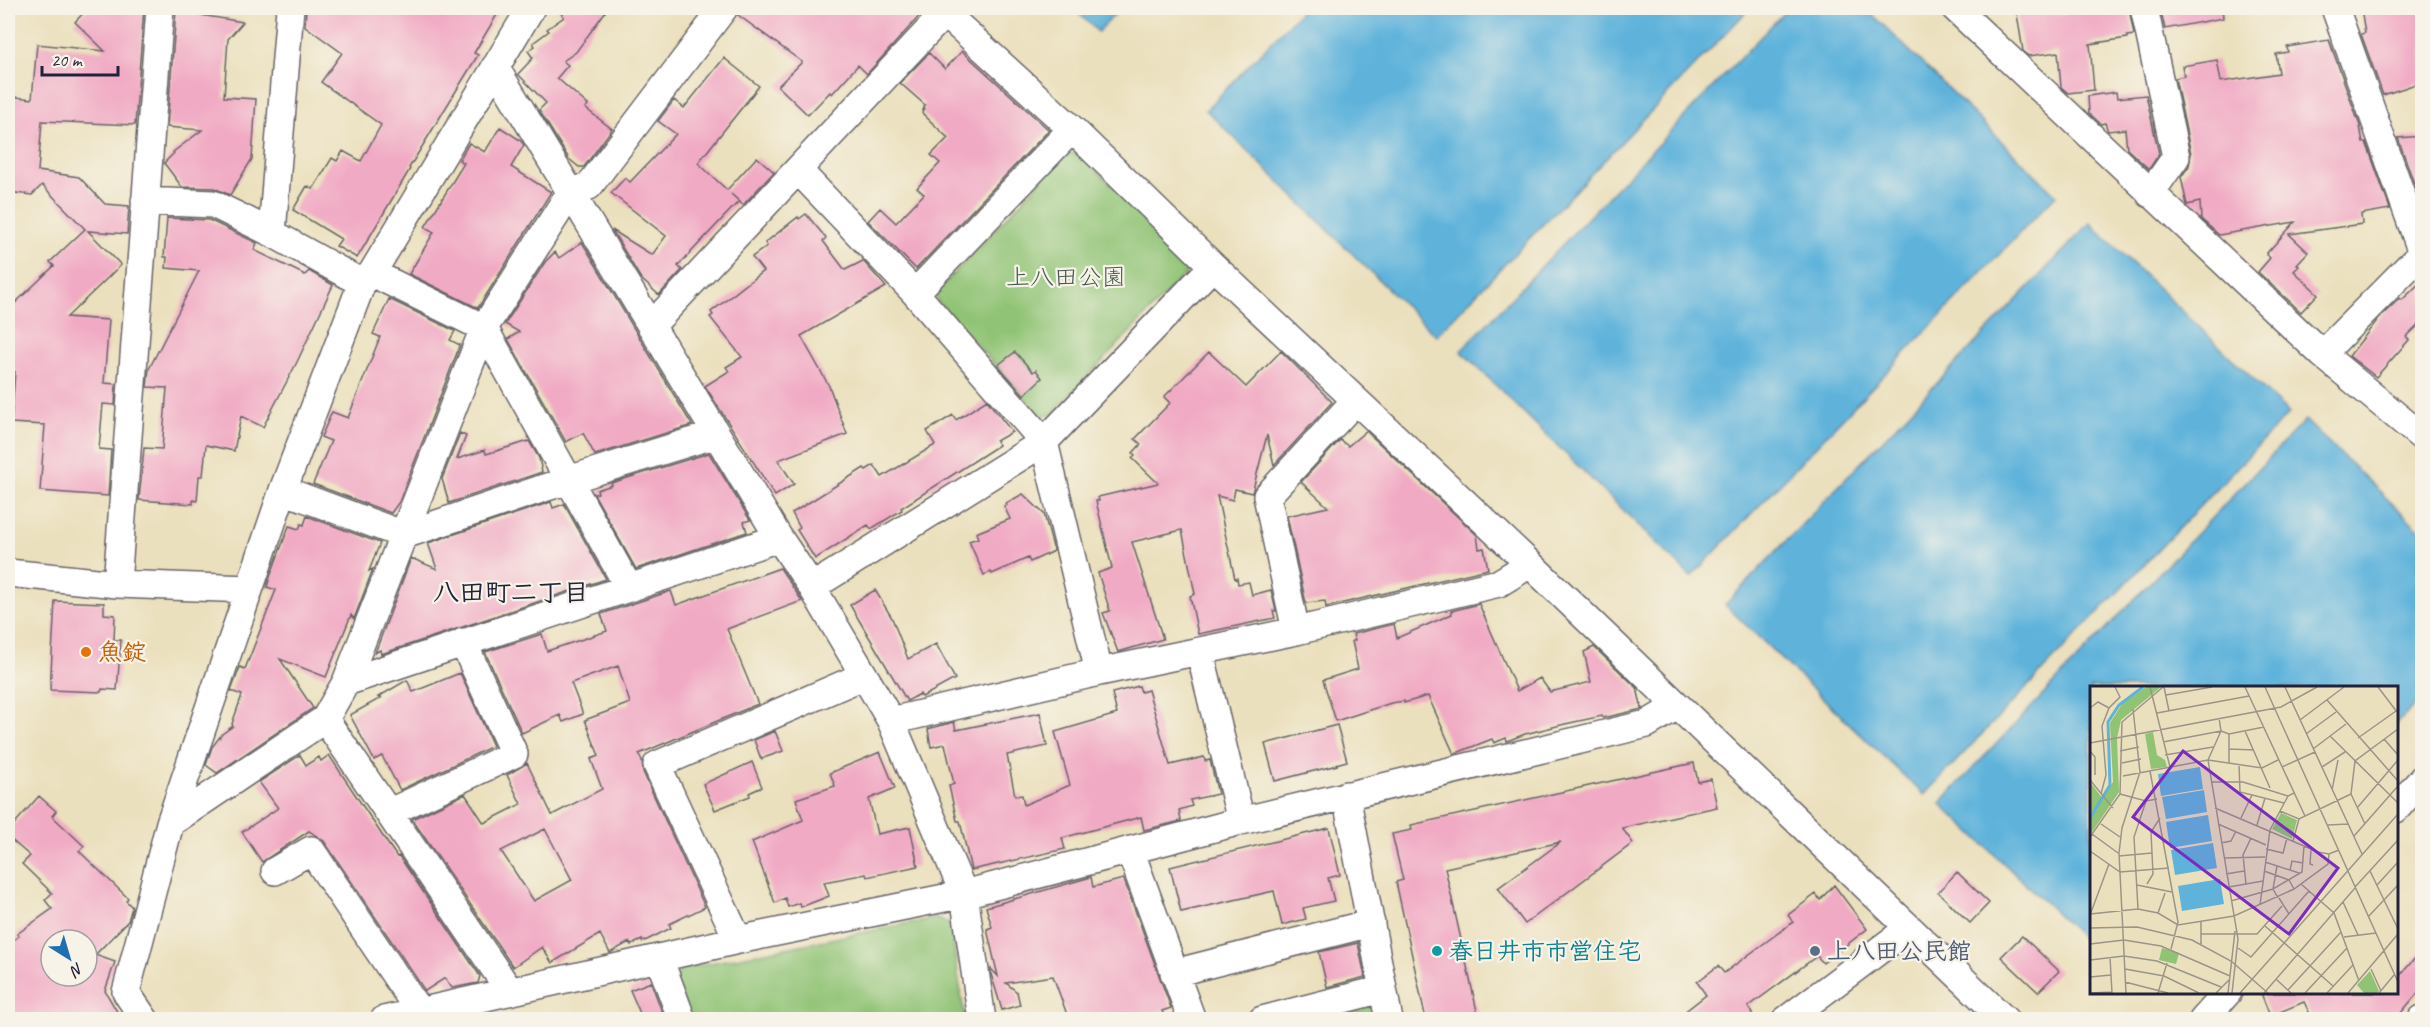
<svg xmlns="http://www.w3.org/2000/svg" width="2430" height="1027" font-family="Caveat,'Klee One',sans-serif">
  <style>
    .green { fill: #90c374; stroke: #597258; stroke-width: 1.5 }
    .water { fill: #5fb3db; stroke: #406a8b; stroke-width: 1.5 }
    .building { fill: #f1aac4; fill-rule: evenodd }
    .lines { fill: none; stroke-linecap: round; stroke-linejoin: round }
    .street-casing { stroke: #686468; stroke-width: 30 }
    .street { stroke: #fff; stroke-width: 27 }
    .food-dot { fill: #e8710a; stroke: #f7f3e8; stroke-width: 2 }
    .culture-dot { fill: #0f9aa8; stroke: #f7f3e8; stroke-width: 2 }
    .service-dot { fill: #5c6f8a; stroke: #f7f3e8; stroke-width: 2 }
    .labels { text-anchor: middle; stroke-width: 4.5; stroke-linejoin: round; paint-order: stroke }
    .park-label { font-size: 24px; fill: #485a4f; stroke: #f7f3e8 }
    .food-label { font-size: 24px; font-weight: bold; fill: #c56008; stroke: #f7f3e8; text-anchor: start }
    .culture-label { font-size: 24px; font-weight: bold; fill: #0d838f; stroke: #f7f3e8; text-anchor: start }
    .service-label { font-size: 24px; font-weight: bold; fill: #4e5e75; stroke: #f7f3e8; text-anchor: start }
    .neighbourhood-label { font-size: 26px; font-weight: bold; fill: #22223b; stroke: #f7f3e8 }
    .inset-river { fill: none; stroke: #5fb3db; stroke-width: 3 }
    .inset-road { fill: none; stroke: #9b9489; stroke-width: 1.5 }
    .view { fill: #7b2cbf; fill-opacity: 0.15; stroke: #7b2cbf; stroke-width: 3 }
    .inset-edge { fill: none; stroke: #22223b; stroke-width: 3 }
  </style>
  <rect width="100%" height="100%" fill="#f7f3e8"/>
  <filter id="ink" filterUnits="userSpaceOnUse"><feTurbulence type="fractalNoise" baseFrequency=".0167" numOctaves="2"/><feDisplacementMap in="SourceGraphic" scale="12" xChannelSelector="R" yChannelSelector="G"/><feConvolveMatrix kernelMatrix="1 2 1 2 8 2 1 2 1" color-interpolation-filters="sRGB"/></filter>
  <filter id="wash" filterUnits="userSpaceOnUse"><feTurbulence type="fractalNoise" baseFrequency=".008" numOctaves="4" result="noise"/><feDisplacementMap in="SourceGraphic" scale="24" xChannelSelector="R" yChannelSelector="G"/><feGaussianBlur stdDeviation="1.35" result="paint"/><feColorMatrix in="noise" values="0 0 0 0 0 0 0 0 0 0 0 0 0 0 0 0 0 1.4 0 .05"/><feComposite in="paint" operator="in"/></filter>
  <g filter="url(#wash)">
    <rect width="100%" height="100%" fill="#ebe0bd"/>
    <path class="green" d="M1078,153L1185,254L1186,273L1051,415H1040L937,301L936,292L1066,154Z
      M935,918L950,924L965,1019H690L675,980L681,969Z
      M1373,1002L1381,1020H1295Z"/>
    <path class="water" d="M1073,8H1121L1098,32Z
      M1304,8H1750L1436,336L1206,110Z
      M1788,8H1866L2056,195L1691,577L1461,351Z
      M2090,223L2289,413L1924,795L1725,605Z
      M2305,420L2422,532V697L2396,725V688H2091V946L1940,803Z"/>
    <g id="blocks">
      <path class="building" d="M88,8H144L135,125L42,121L38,171L79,177L105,204L129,206L127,234L88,231L121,265L67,317L109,320L104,383L116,384L115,405L103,404L99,449L111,450L108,496L40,491L45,425L11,423L15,372L8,371V308L12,309V306L54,266L50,262L85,229L42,185L32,195L8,192V96L32,99L37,44L105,51L75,22Z
        M306,8H426L440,17L445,8H501L474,53L478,55L409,168L410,169L357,258L336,246L341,239L293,210L307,186L313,189L332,158L337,161L343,151L361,161L381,125L321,82L342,53L305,26Z
        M557,8H608L576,52L563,61L568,65L557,78L588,105L585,108L612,129L584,167H579L569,159L539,110L546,103L518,74L533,58L528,51L535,46L533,43L549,31L547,29L564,17Z
        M739,8H924V11L867,74L858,65L832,94L830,92L808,115L778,86L802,62L738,15Z
        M2016,8H2059L2060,14L2102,8H2129L2134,35L2127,36V38L2090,44L2094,90L2068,93L2061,87L2058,52L2029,56L2023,51Z
        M2160,8H2222L2223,18L2165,29Z
        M2361,8H2405L2406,11L2422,9V82L2383,95L2361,34L2365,33Z
        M176,11L243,22L228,39L224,97L256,99L252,159L230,195L214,188L182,187L164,163L174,153L173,152L202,130L167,127Z
        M2329,40L2360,126L2363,143L2366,142L2390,209L2361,214L2362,224L2289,234L2308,252L2297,264L2299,266L2294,271L2318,294L2301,312L2258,272L2270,258L2266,254L2295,222L2219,235L2201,219L2200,202L2187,205L2181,177L2189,166L2191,154L2175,78L2184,76L2182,66L2217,60L2221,82L2279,73L2276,54L2288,52L2287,47Z
        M962,51L1049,130L916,269L868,221L880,208L896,223L924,194L917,188L940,163L931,155L948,138L922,113L925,105L900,83L929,53L945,69Z
        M724,58L759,86L698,163L727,190L757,157L774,172L743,205L731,194L739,201L678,266L682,270L659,295L641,279L612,230L652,255L666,236L611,193L625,178L630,182L676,134L658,121L674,100L684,108Z
        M2116,92L2117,98L2146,95L2159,154L2149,169L2127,149L2125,129L2108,131L2105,123L2101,124L2089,113L2088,96Z
        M500,127L520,140L524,145L511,167L551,192L478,308L409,274L434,232L425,227L464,163L459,160L469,143L485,152Z
        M2422,136V202L2421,203L2398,138Z
        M806,214L826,238L823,241L845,270L863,261L886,287L801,336L829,386L847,434L778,460L794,484L775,496L705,386L729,371L726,367L742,357L710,317L713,315L711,312L763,271L752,257L767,246L765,243L798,217L799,219Z
        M167,218L209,220L257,243L254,250L305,275L309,271L333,285L297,362L263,427L241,416L234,451L206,445L203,476H199L197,501L193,500V504L139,500L144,448L162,449L167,388L147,387L149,369L199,271L166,268L167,257H164Z
        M582,242L692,425L595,455L583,433L566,442L508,339L519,332L505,324L545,262L555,252L559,258Z
        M2422,281V322L2406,337L2409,340L2376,377L2349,356L2379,318L2400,298L2402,300Z
        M389,299L455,331L450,340L460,345L399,502L391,513L313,484L331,441L321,437L332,412L348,418L380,337L373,334Z
        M1281,351L1332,402L1274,465L1267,435L1252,493L1235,489L1233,500L1217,496L1235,579L1237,578L1238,584L1249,582L1252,595L1271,590L1276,611H1273L1275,618L1198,634L1190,596L1195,594L1182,530L1132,542L1163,639L1118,652L1103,613L1110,611L1098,573L1112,568L1096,501H1099L1098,497L1158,483L1132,458L1135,455L1133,453L1141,444L1135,439L1170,403L1164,397L1209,352L1246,387Z
        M1015,352L1033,372L1036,370L1042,378L1024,395L998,365Z
        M987,400L1012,432L996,441L999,445L901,508L902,510L871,529L868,525L815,559L797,530L800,528L792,513L864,468L866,470L874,465L882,477L935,445L927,431L953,415L956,420Z
        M1366,431L1477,535L1479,549L1484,548L1488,569L1326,607L1325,601L1306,603L1287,516L1328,507L1301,482L1340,440L1348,446Z
        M460,433L466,436L457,459L485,450L486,454L529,441L539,458L542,472L449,503L442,479Z
        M709,453L750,520L744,522L747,532L636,569L594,494L598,493L597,490L612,485L611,483Z
        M1023,494L1044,514L1054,551L1030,562L1028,558L992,574L991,572L984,575L969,541L978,538L976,533L1010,519L1004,506L1007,505L1006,503Z
        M551,502L553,508L564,504L606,579L381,654L380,650L375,653L411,558L437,569L428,543Z
        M307,516L380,543L369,571L373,569L354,619L351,615L326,677L280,659L313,708L217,773L206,765L212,747L222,734L233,726L232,724L242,695L231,691L240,667L245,669L276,590L267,587L270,577L289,526L299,529L301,524L304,525Z
        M780,568L802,601L727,629L758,704L639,754L642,761L643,772L705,907L669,924L671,928L647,940L642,942V940L631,945L629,942L610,953L600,934L552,963L542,947L513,967L412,819L465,794L484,823L521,804L507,775L527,763L552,815L602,789L591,759L599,756L585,720L630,703L618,666L571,683L583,714L563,722L560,715L522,733L485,652L542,634L547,651L607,631L601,614L671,591L676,605ZM545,829L572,880L534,901L501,851Z
        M875,590L892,618L908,659L936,644L955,679L922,697L920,694L907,701L850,605Z
        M55,601L104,603V614L115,615L114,640H121L117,690L102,689L101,692L50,690Z
        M1479,604L1517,691L1540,678L1550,692L1591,682L1584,652L1594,647L1637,688L1642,709L1603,718L1602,716L1565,724L1525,734L1507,741L1506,738L1494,743L1492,739L1454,754L1428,696L1404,703V701L1391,703L1336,721L1323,680L1358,669L1352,641H1355L1353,634L1394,624L1397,638L1452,614L1451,611Z
        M460,673L493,746L400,790L382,756L374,760L350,715L381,698L378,697L407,680L413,692Z
        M1139,686L1141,692L1148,690L1170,765L1204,757L1205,761L1210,760L1218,794L1190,800L1192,806L1179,810L1181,821L1144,830L1141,817L1062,838L1065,849L971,870L960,821H957L949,786L954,784L945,744L931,747L928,729L954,722L956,730L1040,713L1047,746L1007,755L1015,796L1022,795L1024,805L1070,785L1055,732L1117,714L1112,693Z
        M1337,725L1347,761L1336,764L1337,765L1275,781L1265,744Z
        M775,731L783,751L761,759L754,740Z
        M880,752L895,788L869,799L877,834L910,827L918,866L867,877L866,874L824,882L829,896L801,907L799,903L788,907L785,898L775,903L752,842L803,820L796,799L835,786L830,773Z
        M300,755L306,765L319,757L321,761L329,755L384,838L397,857L399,856L480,976L478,983L452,988L445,978L425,991L324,841L309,831L262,862L242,832L278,808L259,782Z
        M752,762L762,787L749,793L750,796L715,810L703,784Z
        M1694,763L1698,782L1711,779L1717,807L1622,828L1633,843L1525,924L1498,888L1561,842L1445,868L1479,1020H1426L1396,882L1403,880L1392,834L1412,830L1411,825Z
        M39,796L56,811L52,816L84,846L79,851L128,898L126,901L132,907L128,921L95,955L115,962L105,991L122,1020H8V944L19,936L17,934L52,909L45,900L52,893L22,864L30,856L8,837L11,833L8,831ZM51,940H87V976H51Z
        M1329,828L1340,875L1328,878L1334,901L1303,908L1306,919L1282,925L1274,891L1181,912L1170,867Z
        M1957,872L1989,903L1970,923L1938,892Z
        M1091,877L1093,887L1123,879L1124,880L1171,1008L1162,1011L1166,1020H1069L1053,976L1006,983L1017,992L1020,1005L1002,1010L991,974V969L998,976L987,929L992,927L986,907Z
        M1834,885L1867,929L1823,963L1817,956L1748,1007L1756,1020H1674L1706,995L1697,982L1718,966L1724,973L1793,922L1788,915L1816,894L1820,900Z
        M2022,936L2059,971L2038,992L2001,957Z
        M1358,943L1365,977L1327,987L1319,952Z
        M2422,950V988L2395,1020H2313L2304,1002L2270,1016L2261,993H2396V980Z
        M651,982L665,1020H643L630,990Z"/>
    </g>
  </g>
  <g filter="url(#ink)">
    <use href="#blocks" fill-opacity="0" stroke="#686468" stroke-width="1.5"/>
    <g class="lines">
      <g class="street-casing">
        <path id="street" d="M939,8L1072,129L1213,266L1530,564L2005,1020
          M1955,8L2322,354L2422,437
          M2144,8L2176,157L2150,194
          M2335,8L2422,253
          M495,67L779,538L812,587L891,721L964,894L982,1020
          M798,170L915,293L1044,442L1099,672
          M145,201L213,204L272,233L362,283
          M272,233L290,8
          M372,273L484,328L629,588
          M915,293L1072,129
          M651,326L945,13
          M2322,354L2422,253
          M283,490L404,535L568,480L716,434
          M8,573L117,584L249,589
          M117,584L160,8
          M812,587L1044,442L1213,266
          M1296,631L1267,496L1355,401
          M1200,652L1241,821
          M346,682L779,538
          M891,721L1099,672L1296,631L1499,583L1530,564
          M1346,795L1389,1020
          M2396,809L2422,779
          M390,812L514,754L463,642
          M170,823L325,719
          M1130,850L1192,1020
          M275,871L311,850L419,1011
          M738,940L657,765L863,676
          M659,958L682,1020
          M1174,973L1371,923
          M509,990L325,719L346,682L484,328L570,193L589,186L724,8
          M145,1020L126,992L170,823L283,490L362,283L372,273L531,8
          M384,1020L738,940L964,894L1241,821L1647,724L1677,706
          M1262,1020L1383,989
          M1786,1020L1909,928
          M2203,1020L2228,992
          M2422,1020V1019"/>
      </g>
      <use href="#street" class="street"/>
    </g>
  </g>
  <circle class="food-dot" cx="86" cy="652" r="6"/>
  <circle class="culture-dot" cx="1437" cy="951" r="6"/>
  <circle class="service-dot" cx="1815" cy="951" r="6"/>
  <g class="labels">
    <g class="park-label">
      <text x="1066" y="285">上八田公園</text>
    </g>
    <g class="food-label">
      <text x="98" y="660">魚錠</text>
    </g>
    <g class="culture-label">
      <text x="1449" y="959">春日井市市営住宅</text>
    </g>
    <g class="service-label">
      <text x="1827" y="959">上八田公民館</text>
    </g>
    <g class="neighbourhood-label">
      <text x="511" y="601">八田町二丁目</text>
    </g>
  </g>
  <g transform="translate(2090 686)">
    <rect width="308" height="308" fill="#ebe0bd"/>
    <path d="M56,1H71L31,34L27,52L29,106L0,149V134L23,96L20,37L32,18ZM63,46L67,69L75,74L77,81L61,83L55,48ZM0,96L13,113L0,130ZM191,127L207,134L202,153L182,143ZM72,262L89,267L86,278L69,274ZM280,285L289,305L287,307H274L267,299Z" fill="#90c374"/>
    <path d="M110,81L113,103L71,110L68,88ZM114,104L117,126L76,133L72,111ZM118,129L122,155L80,162L76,136ZM123,157L127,182L85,189L81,164ZM130,193L134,218L92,225L88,200Z" fill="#5fb3db"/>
    <path class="inset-river" d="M0,132L20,99L18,36L29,19L53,1"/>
    <path class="inset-road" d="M60,1L80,81M74,1L79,25M155,1L215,130M175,1L308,296M195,1L272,168M288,1L307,26M76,9L122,1M237,14L308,95M0,22L8,16L19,22M67,27L159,10M129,32L131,45L118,74L148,253L142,307M210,34L254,1M131,45L139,48L174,41M155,45L180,102M216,48L246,26M240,50L308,117M268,52L306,25M294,53L308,69M73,56L131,45M0,57L191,21L227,1M139,63L164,64M223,63L256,38M0,65L5,71V89M30,65L49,61M75,69L123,61M32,77L51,73M139,77V48M149,78L150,106L194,117M192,81L225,66M232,81L255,66M60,85L88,236L81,263M33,90L118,74L172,82L188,74M0,94L23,122M121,96H153L198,110M242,104L248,74M11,108L16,89L12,40L19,22L30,11L25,1M30,108L56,115L67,113M125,122L228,166L239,168L249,164M267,122L308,74M190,125L209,133L261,108M151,132L162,109M11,138L30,151M128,138L176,159M275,138L261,108L265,75L308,43M167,139L175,112M238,139L258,138M2,148L28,167M264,150L308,100M0,151L30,108L32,36L73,1M203,155L209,133M131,157L141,155L146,145M176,163L193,167L197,152M221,163L220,178L223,179M0,165L30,186L79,182M29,170L62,167M134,172L175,171M175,176L209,187M187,180L183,203L188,212M200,184L202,175L213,177M174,185L199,194L204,203M280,185L308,243M136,188L154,185M57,198L63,188L61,146L70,132M156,198L153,169L161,152M211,198L244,227L269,295M47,199L82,206M287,199L308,176M139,201L173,195M265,201L308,154M189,212L199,228M141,215L183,203L212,186L214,160M253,216L268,249M170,219L180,144L198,110L204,107M48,223L44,151L56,115M68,227L75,207M0,228L48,223L68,227L88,239L144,230L204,203L238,178L239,168M0,229L19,178M278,231L308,199M111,235V258M175,240L243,300M0,242L47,241L102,254L141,275L178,307M111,248H167L192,220M254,251L286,247M0,258L34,254L71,260L140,290M148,262L161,271L219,205M20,271L22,307M0,274L34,270L67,275L131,301M35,283L74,290L109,307M281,283L291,305M0,291L21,289M186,293L201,307M35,296L78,307M198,304L251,246M0,307L22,306M36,307L29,167L32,142L50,86L43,23M68,307L77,277M126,307L139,294M138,307L145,245M150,307L308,128M174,307L265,202M215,307L257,262M237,307L263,279M258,307L308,248M289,307L304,289"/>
    <path class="view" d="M93,65L248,182L199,248L43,131Z"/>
    <rect width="308" height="308" class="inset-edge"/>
  </g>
  <rect width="2430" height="1027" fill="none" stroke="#f7f3e8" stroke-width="30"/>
  <g transform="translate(69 958) rotate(143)"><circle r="28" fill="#f7f3e8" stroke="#a29fa3" stroke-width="1.5"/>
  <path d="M0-4.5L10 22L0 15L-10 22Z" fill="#1f6fb2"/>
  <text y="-9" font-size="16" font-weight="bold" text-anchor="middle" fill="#22223b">N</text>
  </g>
  <path d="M42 66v9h76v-9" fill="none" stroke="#22223b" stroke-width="3"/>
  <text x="51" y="66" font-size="18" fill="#22223b" stroke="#f7f3e8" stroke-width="4.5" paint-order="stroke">20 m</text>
</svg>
